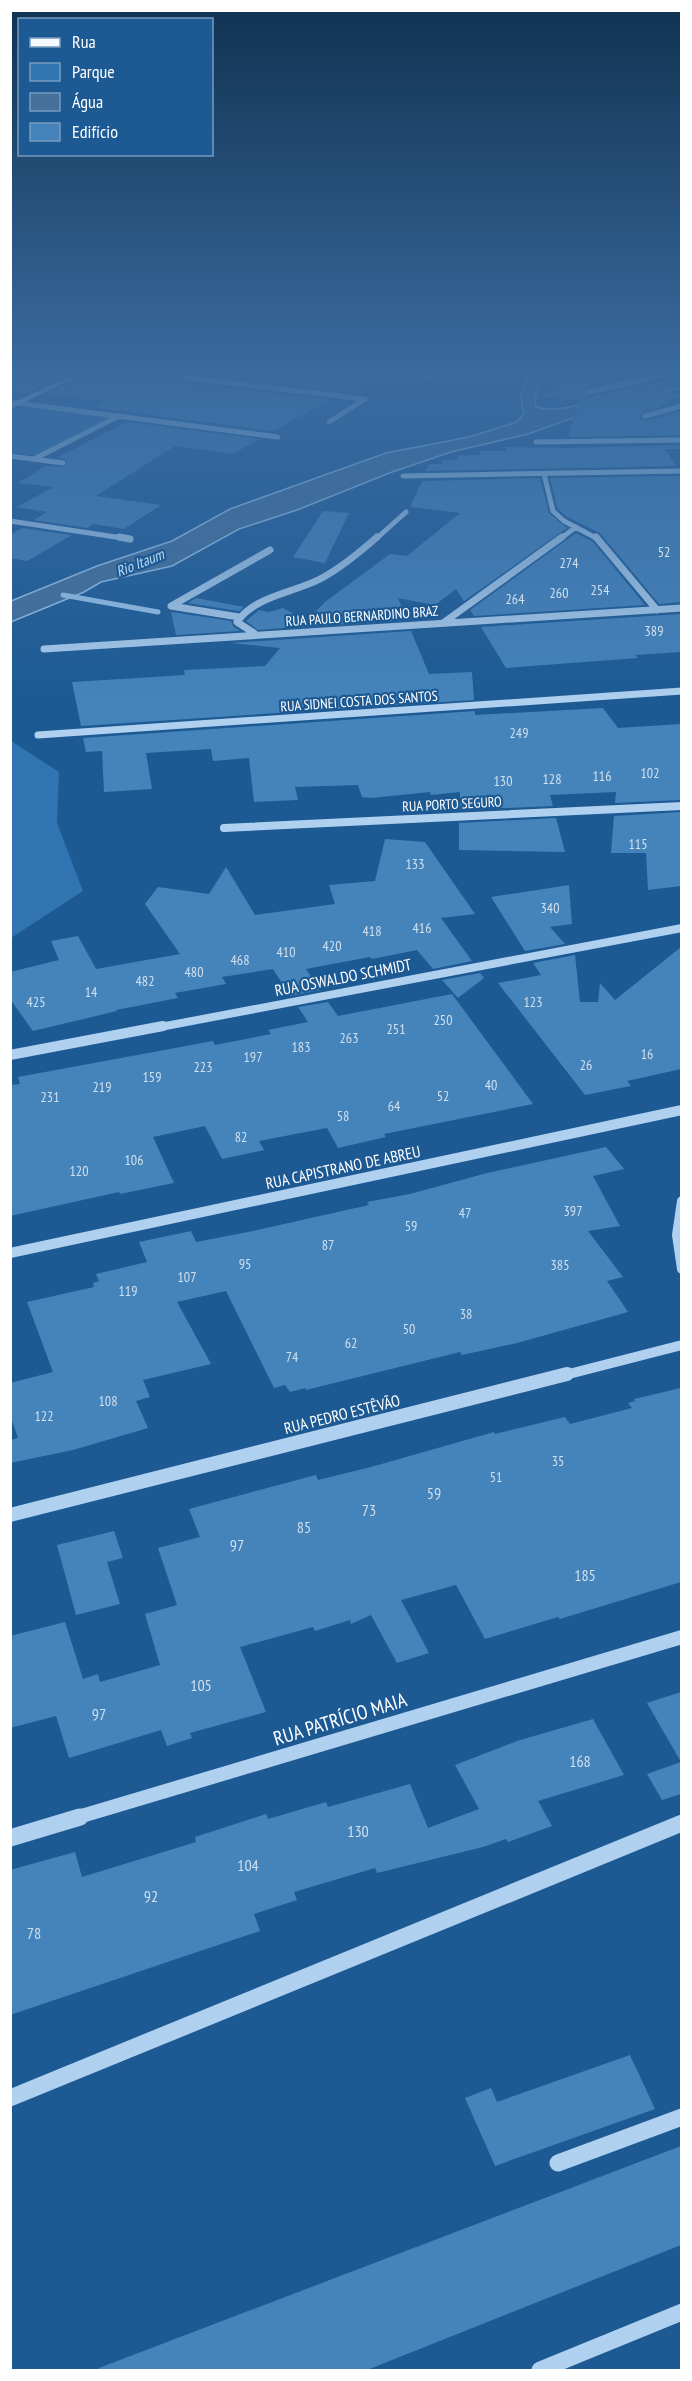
<svg xmlns="http://www.w3.org/2000/svg" width="692" height="2381" font-family="'PT Sans Narrow',sans-serif">
  <style>
    .green { fill: #3074b2 }
    .water { fill: #457099; stroke: #a2ccf0; stroke-width: 1.5 }
    .lines { fill: none; stroke-linecap: round; stroke-linejoin: round }
    .stream { stroke: #a2ccf0; stroke-width: 5 }
    .building { fill: #4583bb }
    .minor-far5 { stroke: #afd0ef; stroke-width: 5 }
    .minor-far4 { stroke: #afd0ef; stroke-width: 7 }
    .minor-far3 { stroke: #afd0ef; stroke-width: 8 }
    .minor-far2 { stroke: #afd0ef; stroke-width: 10 }
    .minor-far1 { stroke: #afd0ef; stroke-width: 14 }
    .minor { stroke: #afd0ef; stroke-width: 17 }
    .major { fill: #f6faff; fill-rule: evenodd }
    .labels { text-anchor: middle; stroke-width: 4.5; stroke-linejoin: round; paint-order: stroke }
    .number-label { font-size: 14px; fill: #d0e0ee }
    .far-street-label { font-size: 14px; fill: #fff; stroke: #1d5a94 }
    .far-water-label { font-size: 15px; font-style: italic; fill: #bbdaf5; stroke: #1d5a94 }
    .street-label { font-size: 16px; fill: #fff; stroke: #1d5a94 }
    .near-number-label { font-size: 16px; fill: #d0e0ee }
    .near-street-label { font-size: 20px; fill: #fff; stroke: #1d5a94 }
  </style>
  <rect width="100%" height="100%" fill="#1d5a94"/>
  <path class="green" d="M27,406L112,416L37,455L11,452V414Z
    M11,741L59,772L57,823L83,891L11,938Z"/>
  <path class="water" d="M531,369H544C542,382 533,392 536,406C554,417 606,396 626,391C645,387 663,383 681,380V388L584,414L528,434L451,452L392,472L297,510L239,529L172,566L101,582L84,592L11,622V601L97,566L172,541L230,509L386,453L469,437L517,422L524,413C518,393 522,387 531,369Z"/>
  <g class="lines">
    <path class="stream" d="M63,595L158,612"/>
  </g>
  <path class="building" d="M10,369H81L27,394L10,392Z
    M96,369H108L112,374L330,400L273,431L142,414L145,413L94,408L107,401L44,395Z
    M155,369H384L344,392Z
    M580,369H650V372L642,375L587,387L583,394L589,397L642,385L681,396L660,405L663,406L643,412L640,415L641,419L646,421L681,411V435L568,437L580,400L542,397Z
    M127,422L259,439L233,454L175,446L96,496L161,505L124,529L93,524L87,528L34,520L47,512L16,507L54,487L18,483L45,466L65,467L67,461L58,457Z
    M681,445V449H665L676,466L426,471L429,464H442V460H457V455H480V451H507L505,447L564,448Z
    M681,476V602L659,604L600,533L567,517L557,508L550,478Z
    M540,478L549,513L567,528L464,601L456,589L435,605L398,598L407,620L301,627L325,602L390,554L407,556L460,513L410,507L422,481Z
    M323,511L349,513L325,563L293,557Z
    M22,528L72,535L27,561L10,558V535Z
    M576,533L593,542L645,605L474,616L470,610Z
    M196,598L244,607L239,611L188,603Z
    M283,608L299,617L294,627L258,630L246,621L259,610L269,612Z
    M171,612L231,621L233,626L240,631L176,635Z
    M681,614V652L635,655L638,658L506,668L481,627Z
    M411,631L429,674L472,672L474,700L81,726L72,682L185,675L184,670L265,666L280,648L231,643Z
    M603,708L618,728L681,724V800L615,803L616,792L550,795L553,806L460,810V792L431,795L430,792L371,798L362,797L358,785L295,787L298,800L254,802L249,758L213,761L211,749L146,753L152,789L104,792L102,751L86,752L83,738L475,711V715Z
    M681,812V886L648,890L646,853H611L614,816Z
    M556,818L565,852L459,850V823Z
    M385,839L425,842L475,914L441,918L472,961L433,969L417,950L372,959L370,957L306,969L320,990L290,996L273,969L222,977L226,984L175,993L178,998L116,1010L117,1011L33,1031L10,999V972L59,960L51,941L78,936L96,969L180,954L145,904L158,887L209,894L226,867L255,915L335,904L329,885L375,881Z
    M569,885L572,924L550,927L565,944L525,951L491,897Z
    M681,947V1069L627,1081L631,1086L585,1095L498,983L541,975L533,963L575,955L580,1002H598L600,983L615,1000Z
    M480,973L484,978L458,998L442,980Z
    M452,994L533,1104L384,1134L386,1137L338,1148L327,1128L259,1141L264,1150L222,1159L205,1126L153,1137L174,1183L120,1194L119,1192L10,1216V1085L20,1084L18,1077L213,1041L215,1045L271,1034L268,1030L308,1022L298,1007L328,1002L338,1016Z
    M606,1147L624,1169L593,1176L620,1226L588,1231L623,1277L607,1281L628,1312L517,1343L462,1355L460,1352L306,1390L305,1388L290,1392L285,1385L274,1388L226,1291L177,1302L211,1364L143,1380L150,1397L136,1401L148,1428L73,1450L10,1463V1440L18,1438L10,1415V1383L53,1372L27,1302L94,1287L93,1283L99,1281L96,1274L147,1262L139,1242L191,1231L196,1242L248,1232L369,1205L367,1202L410,1194L487,1173Z
    M681,1388V1582L560,1619L558,1617L485,1639L456,1585L401,1600L429,1653L397,1663L371,1615L351,1624L350,1620L315,1631L313,1627L240,1647L266,1712L190,1733L192,1738L167,1746L161,1730L69,1758L56,1716L10,1728V1636L65,1622L83,1679L98,1674L100,1682L160,1665L145,1614L177,1605L158,1548L200,1537L189,1509L316,1475L318,1480L371,1467L494,1432L495,1434L565,1417L570,1424L632,1408L628,1403L635,1401L634,1399Z
    M114,1531L123,1558L107,1562L120,1604L76,1615L57,1545Z
    M681,1692V1794L662,1800L647,1774L681,1762L647,1703Z
    M593,1719L624,1775L538,1801L552,1826L508,1842L506,1839L483,1847L377,1873L375,1868L294,1892L297,1900L254,1914L260,1931L10,2015V1870L75,1852L82,1877L196,1842L195,1837L266,1814L268,1819L326,1802L328,1807L410,1784L428,1828L479,1809L455,1765L520,1740Z
    M630,2055L655,2109L495,2166L465,2098L491,2088L497,2102Z
    M681,2146V2245L367,2370H99V2368Z"/>
  <g class="lines">
    <path class="minor-far5" d="M113,369L365,399
      M427,377L441,369
      M588,392L682,371
      M10,402L278,437
      M645,416L682,406
      M329,422L365,399
      M536,442L682,440
      M10,456L63,463
      M34,459L119,416
      M544,474L553,511L564,521L598,539
      M403,476L682,471
      M10,521L129,539
      M376,539L406,512
      M560,539L576,527"/>
    <path class="minor-far4" d="M119,537L130,539
      M596,537L657,610
      M239,617L171,606L270,550
      M443,623L562,537
      M254,633L237,622C255,596 293,593 320,579C341,568 359,553 377,537
      M44,649L682,608
      M38,735L682,691"/>
    <path class="minor-far3" d="M224,828L682,806
      M155,1028L682,928"/>
    <path class="minor-far2" d="M10,1055L163,1026
      M682,1201L677,1235L682,1269
      M10,1253L682,1110
      M561,1376L682,1345"/>
    <path class="minor-far1" d="M10,1515L567,1374
      M75,1818L682,1637"/>
    <path class="minor" d="M10,1838L80,1817
      M10,2098L682,1823
      M558,2163L682,2117
      M540,2370L682,2312"/>
    <path class="major" d="M86,369H94L10,409V404Z"/>
  </g>
  <linearGradient id="sky" x2="0" y2="1"><stop stop-color="#103251"/><stop offset="0.53" stop-color="#3a6b9f"/><stop offset="1" stop-color="#3a6b9f" stop-opacity="0"/></linearGradient>
  <rect width="692" height="702" fill="url(#sky)"/>
  <g class="labels">
    <g class="number-label">
      <text x="664" y="557">52</text>
      <text x="569" y="568">274</text>
      <text x="600" y="595">254</text>
      <text x="559" y="598">260</text>
      <text x="515" y="604">264</text>
      <text x="654" y="636">389</text>
      <text x="519" y="738">249</text>
      <text x="650" y="778">102</text>
      <text x="602" y="781">116</text>
      <text x="552" y="784">128</text>
      <text x="503" y="786">130</text>
      <text x="638" y="849">115</text>
      <text x="415" y="869">133</text>
      <text x="550" y="913">340</text>
      <text x="422" y="933">416</text>
      <text x="372" y="936">418</text>
      <text x="332" y="951">420</text>
      <text x="286" y="957">410</text>
      <text x="240" y="965">468</text>
      <text x="194" y="977">480</text>
      <text x="145" y="986">482</text>
      <text x="91" y="997">14</text>
      <text x="36" y="1007">425</text>
      <text x="533" y="1007">123</text>
      <text x="443" y="1025">250</text>
      <text x="396" y="1034">251</text>
      <text x="349" y="1043">263</text>
      <text x="301" y="1052">183</text>
      <text x="647" y="1059">16</text>
      <text x="253" y="1062">197</text>
      <text x="586" y="1070">26</text>
      <text x="203" y="1072">223</text>
      <text x="152" y="1082">159</text>
      <text x="491" y="1090">40</text>
      <text x="102" y="1092">219</text>
      <text x="443" y="1101">52</text>
      <text x="50" y="1102">231</text>
      <text x="394" y="1111">64</text>
      <text x="343" y="1121">58</text>
      <text x="241" y="1142">82</text>
      <text x="134" y="1165">106</text>
      <text x="79" y="1176">120</text>
      <text x="573" y="1216">397</text>
      <text x="465" y="1218">47</text>
      <text x="411" y="1231">59</text>
      <text x="328" y="1250">87</text>
      <text x="245" y="1269">95</text>
      <text x="560" y="1270">385</text>
      <text x="187" y="1282">107</text>
      <text x="128" y="1296">119</text>
      <text x="466" y="1319">38</text>
      <text x="409" y="1334">50</text>
      <text x="351" y="1348">62</text>
      <text x="292" y="1362">74</text>
      <text x="108" y="1406">108</text>
      <text x="44" y="1421">122</text>
      <text x="558" y="1466">35</text>
      <text x="496" y="1482">51</text>
    </g>
    <g class="far-street-label">
      <text transform="translate(362 616) rotate(-4)" y="5">RUA PAULO BERNARDINO BRAZ</text>
      <text transform="translate(359 701) rotate(-4)" y="5">RUA SIDNEI COSTA DOS SANTOS</text>
      <text transform="translate(452 804) rotate(-3)" y="5">RUA PORTO SEGURO</text>
    </g>
    <g class="far-water-label">
      <text transform="translate(140 563) rotate(-22)" y="5">Rio Itaum</text>
    </g>
    <g class="street-label">
      <text transform="translate(343 977) rotate(-11)" y="6">RUA OSWALDO SCHMIDT</text>
      <text transform="translate(343 1167) rotate(-12)" y="6">RUA CAPISTRANO DE ABREU</text>
      <text transform="translate(342 1414) rotate(-14)" y="6">RUA PEDRO ESTÊVÃO</text>
    </g>
    <g class="near-number-label">
      <text x="434" y="1499">59</text>
      <text x="369" y="1516">73</text>
      <text x="304" y="1533">85</text>
      <text x="237" y="1551">97</text>
      <text x="585" y="1581">185</text>
      <text x="201" y="1691">105</text>
      <text x="99" y="1720">97</text>
      <text x="580" y="1767">168</text>
      <text x="358" y="1837">130</text>
      <text x="248" y="1871">104</text>
      <text x="151" y="1902">92</text>
      <text x="34" y="1939">78</text>
    </g>
    <g class="near-street-label">
      <text transform="translate(340 1719) rotate(-17)" y="7">RUA PATRÍCIO MAIA</text>
    </g>
  </g>
  <rect width="692" height="2381" fill="none" stroke="#ffffff" stroke-width="24"/>
  <rect x="18" y="18" width="195" height="138" fill="#1d5a94" stroke="#779cbf" stroke-width="1.5"/>
  <rect x="30" y="38" width="30" height="9" fill="#f6faff" stroke="#779cbf" stroke-width="1.5"/>
  <text x="72" y="48" font-size="18" fill="#ffffff">Rua</text>
  <rect x="30" y="63" width="30" height="18" fill="#3074b2" stroke="#779cbf" stroke-width="1.5"/>
  <text x="72" y="78" font-size="18" fill="#ffffff">Parque</text>
  <rect x="30" y="93" width="30" height="18" fill="#457099" stroke="#779cbf" stroke-width="1.5"/>
  <text x="72" y="108" font-size="18" fill="#ffffff">Água</text>
  <rect x="30" y="123" width="30" height="18" fill="#4583bb" stroke="#779cbf" stroke-width="1.5"/>
  <text x="72" y="138" font-size="18" fill="#ffffff">Edifício</text>
</svg>
